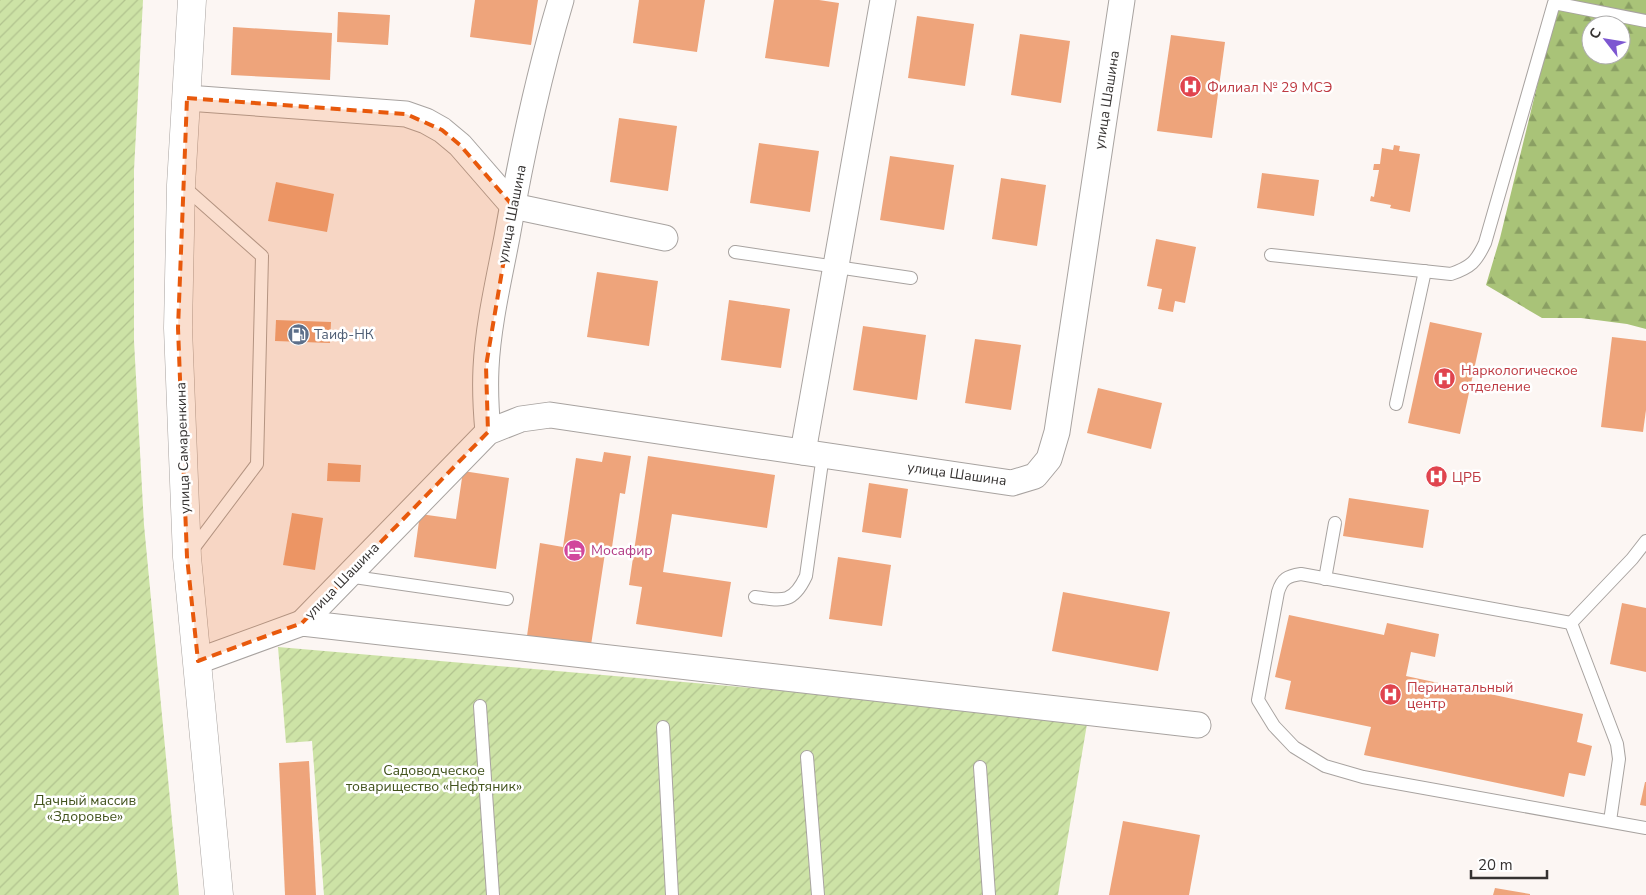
<svg xmlns="http://www.w3.org/2000/svg" width="1646" height="895" font-family="'Nunito Sans',sans-serif">
<defs>
<pattern id="forest-firs" width="22" height="20" patternUnits="userSpaceOnUse" patternTransform="scale(1.25)"><rect width="22" height="20" fill="#a9c378"/><path d="M5 1l3.5 6h-7zM16 11l3.5 6h-7z" fill="#8a9f63"/></pattern>
<pattern id="garden-furrows" width="10" height="10" patternUnits="userSpaceOnUse" patternTransform="scale(1.25)"><rect width="10" height="10" fill="#cde3a6"/><path d="M-1 1l2-2M0 10L10 0M9 11l2-2" fill="none" stroke="#b1c38f"/></pattern>
</defs>
<rect width="100%" height="100%" fill="#fcf6f3"/>
<!-- forest -->
<path fill="url(#forest-firs)" fill-rule="evenodd" d="M1558,0H1646V329L1627,324L1581,318H1542L1486,285L1500,238ZM1591,25H1621V55H1591Z"/>
<!-- garden -->
<g fill="url(#garden-furrows)">
<path d="M0,0H143L134,170V341L144,525L179,895H0Z"/>
<path d="M278,647L777,690L1087,724L1058,895H324L312,741L286,743Z"/>
</g>
<!-- building -->
<g fill="#eea47b">
<path d="M475,0H538L531,45L470,37Z"/>
<path d="M639,0H705L697,52L633,43Z"/>
<path d="M774,0H819L839,3L829,67L765,58Z"/>
<path d="M338,12L390,15L388,45L337,42Z"/>
<path d="M917,16L974,24L965,86L908,78Z"/>
<path d="M233,27L332,33L330,80L231,75Z"/>
<path d="M1020,34L1070,41L1061,103L1011,95Z"/>
<path d="M1171,35L1225,42L1212,138L1157,131Z"/>
<path d="M619,118L677,126L668,191L610,182Z"/>
<path d="M759,143L819,151L810,212L750,203Z"/>
<path d="M1394,145L1400,146L1399,151L1420,154L1410,212L1390,208L1391,205L1370,201L1371,196L1374,197L1379,170H1373L1374,164H1380L1382,148L1393,150Z"/>
<path d="M890,156L954,165L944,230L880,220Z"/>
<path d="M1262,173L1319,180L1314,216L1257,208Z"/>
<path d="M1001,178L1046,185L1037,246L992,239Z"/>
<path d="M276,182L334,194L327,232L268,221Z"/>
<path d="M1156,239L1196,247L1185,303L1175,301L1173,312L1158,309L1162,289L1147,286Z"/>
<path d="M597,272L658,281L649,346L587,337Z"/>
<path d="M729,300L790,309L781,368L721,360Z"/>
<path d="M276,320L331,322L330,343L275,341Z"/>
<path d="M1430,322L1482,333L1460,434L1408,423Z"/>
<path d="M863,326L926,335L917,400L853,390Z"/>
<path d="M1612,337L1646,341V410L1643,432L1601,427Z"/>
<path d="M975,339L1021,345L1011,410L965,403Z"/>
<path d="M1098,388L1162,403L1151,449L1087,433Z"/>
<path d="M604,452L631,456L625,494L620,493L611,554L605,553L591,645L527,636L540,543L563,547L576,458L602,462Z"/>
<path d="M648,456L775,475L767,528L672,514L663,572L731,582L722,637L636,624L642,587L629,585Z"/>
<path d="M328,463L361,465L360,482L327,481Z"/>
<path d="M463,471L509,478L496,569L414,557L420,514L456,519Z"/>
<path d="M869,483L908,489L901,538L862,532Z"/>
<path d="M1349,498L1429,510L1423,548L1343,536Z"/>
<path d="M292,513L323,518L315,570L283,565Z"/>
<path d="M838,557L891,565L882,626L829,619Z"/>
<path d="M1063,592L1170,612L1158,671L1052,651Z"/>
<path d="M1622,603L1646,608V672L1610,664Z"/>
<path d="M1289,615L1384,635L1387,623L1439,634L1435,657L1411,652L1406,676L1583,714L1577,742L1592,746L1585,776L1569,773L1564,797L1364,755L1371,727L1285,709L1291,681L1275,677Z"/>
<path d="M309,761L316,895H285L279,763Z"/>
<path d="M1645,782H1646V806L1640,805Z"/>
<path d="M1123,821L1200,835L1189,895H1109Z"/>
<path d="M1495,888L1530,894V895H1493Z"/>
</g>
<g fill="none" stroke-linecap="round" stroke-linejoin="round">
<defs>
<g id="lane">
<path d="M183,186L262,256L257,464L190,553"/>
<path d="M735,252L911,278"/>
<path d="M1271,255L1451,274C1471,267 1476,262 1485,243L1554,3L1646,21"/>
<path d="M1396,404L1425,271"/>
<path d="M347,576L507,599"/>
<path d="M1325,579L1335,523"/>
<path d="M755,597C782,601 793,604 806,576L823,455"/>
<path d="M1571,623L1301,574C1287,576 1282,579 1278,592L1258,700L1274,726L1294,747L1325,766L1363,777L1646,828"/>
<path d="M1571,623L1617,744L1619,759L1610,821"/>
<path d="M1571,623L1632,559L1646,541"/>
<path d="M480,706L493,895"/>
<path d="M663,727L672,895"/>
<path d="M807,757L818,895"/>
<path d="M980,767L989,895"/>
</g>
<g id="street">
<path d="M187,98L406,114L426,121L442,130L460,145L513,206L665,238"/>
<path d="M488,432C486,411 485,389 486,368C488,325 499,279 507,237C521,157 538,77 561,0"/>
<path d="M803,452L883,0"/>
<path d="M302,623L488,432L521,419L550,415L1012,483L1035,476L1049,459L1057,432L1122,0"/>
<path d="M198,661L302,623L1198,725"/>
</g>
<path id="secondary" d="M192,0L181,185L178,328L187,557L219,895"/>
</defs>
<!-- lane casing -->
<use href="#lane" stroke="#a8a3a0" stroke-width="14"/>
<!-- street casing -->
<use href="#street" stroke="#a8a3a0" stroke-width="27"/>
<!-- secondary casing -->
<use href="#secondary" stroke="#a8a3a0" stroke-width="29"/>
<!-- lane -->
<use href="#lane" stroke="#fff" stroke-width="12"/>
<!-- street -->
<use href="#street" stroke="#fff" stroke-width="25"/>
<!-- secondary -->
<use href="#secondary" stroke="#fff" stroke-width="28"/>
</g>
<!-- marked area -->
<path fill="#e8590c" fill-opacity="0.2" stroke="#e8590c" stroke-width="4" stroke-dasharray="10 6" stroke-linejoin="round" d="M187,98L406,114L442,130L460,145L513,206L486,366L488,432L302,623L198,661L187,557L178,328Z"/>
<!-- icons -->
<defs>
<symbol id="hospital-disc" viewBox="-11 -11 22 22"><circle r="9.5" fill="#e0444e" stroke="#fff"/><path d="M-5-5h3v3.5h4V-5h3V5h-3V1.5h-4V5h-3Z" fill="#fff"/></symbol>
<symbol id="fuel-disc" viewBox="-11 -11 22 22"><circle r="9.5" fill="#5c6f8a" stroke="#fff"/><path d="M-5.5-6h7V0h2V4h1.3V-2.5L3-4.5l.8-.8L6-3V5H2.5V1h-1V6h-7ZM-4.2-4.7v3.2H.2V-4.7Z" fill="#fff"/></symbol>
<symbol id="hotel-disc" viewBox="-11 -11 22 22"><circle r="9.5" fill="#d1479c" stroke="#fff"/><path d="M-6-4.5h1.5V1H6V5H4.5V3h-9V5H-6ZM-4 0a1.8 1.8 0 1 1 3.6 0ZM.5 0V-2.5h3Q6-2.5 6 0Z" fill="#fff"/></symbol>
</defs>
<g fill-rule="evenodd">
<use href="#hospital-disc" x="1178" y="74" width="25" height="25"/>
<use href="#fuel-disc" x="286" y="322" width="25" height="25"/>
<use href="#hospital-disc" x="1432" y="366" width="25" height="25"/>
<use href="#hospital-disc" x="1424" y="464" width="25" height="25"/>
<use href="#hotel-disc" x="562" y="538" width="25" height="25"/>
<use href="#hospital-disc" x="1378" y="682" width="25" height="25"/>
</g>
<g text-anchor="middle" dominant-baseline="central" stroke-width="5" stroke-linejoin="round" paint-order="stroke">
<!-- health labels -->
<g font-size="14" fill="#be3a42" stroke="#fff" text-anchor="start">
<text x="1207" y="87">Филиал № 29 МСЭ</text>
<text x="1461" y="370">Наркологическое<tspan x="1461" dy="16">отделение</tspan></text>
<text x="1452" y="477">ЦРБ</text>
<text x="1407" y="687">Перинатальный<tspan x="1407" dy="16">центр</tspan></text>
</g>
<!-- street labels -->
<g font-size="14" fill="#353231" stroke="#fff">
<text transform="translate(1107 100) rotate(-81)">улица Шашина</text>
<text transform="translate(512 214) rotate(-79)">улица Шашина</text>
<text transform="translate(183 448) rotate(-92)">улица Самаренкина</text>
<text transform="translate(957 474) rotate(8)">улица Шашина</text>
<text transform="translate(342 581) rotate(-46)">улица Шашина</text>
</g>
<!-- service labels -->
<g font-size="14" fill="#4e5e75" stroke="#fff" text-anchor="start">
<text x="314" y="334">Таиф-НК</text>
</g>
<!-- hotel labels -->
<g font-size="14" fill="#b23c85" stroke="#fff" text-anchor="start">
<text x="591" y="550">Мосафир</text>
</g>
<!-- park labels -->
<g font-size="14" fill="#42531d" stroke="#fff">
<text x="434" y="770">Садоводческое<tspan x="434" dy="16">товарищество «Нефтяник»</tspan></text>
<text x="85" y="800">Дачный массив<tspan x="85" dy="16">«Здоровье»</tspan></text>
</g>
</g>
<!-- north arrow -->
<g transform="translate(1606 40) rotate(301)"><circle r="24" fill="#ffffff" stroke="#aeadad"/>
<path d="M0-4L9 19L0 12L-9 19Z" fill="#7d57d1"/>
<text y="-8" font-size="14" font-weight="bold" text-anchor="middle" fill="#353231">С</text>
</g>
<!-- scale -->
<path d="M1471 870v8h76v-8" fill="none" stroke="#353231" stroke-width="2.5"/>
<text x="1478" y="870" font-size="15" fill="#353231" stroke="#ffffff" stroke-width="4" paint-order="stroke">20 m</text>
</svg>
